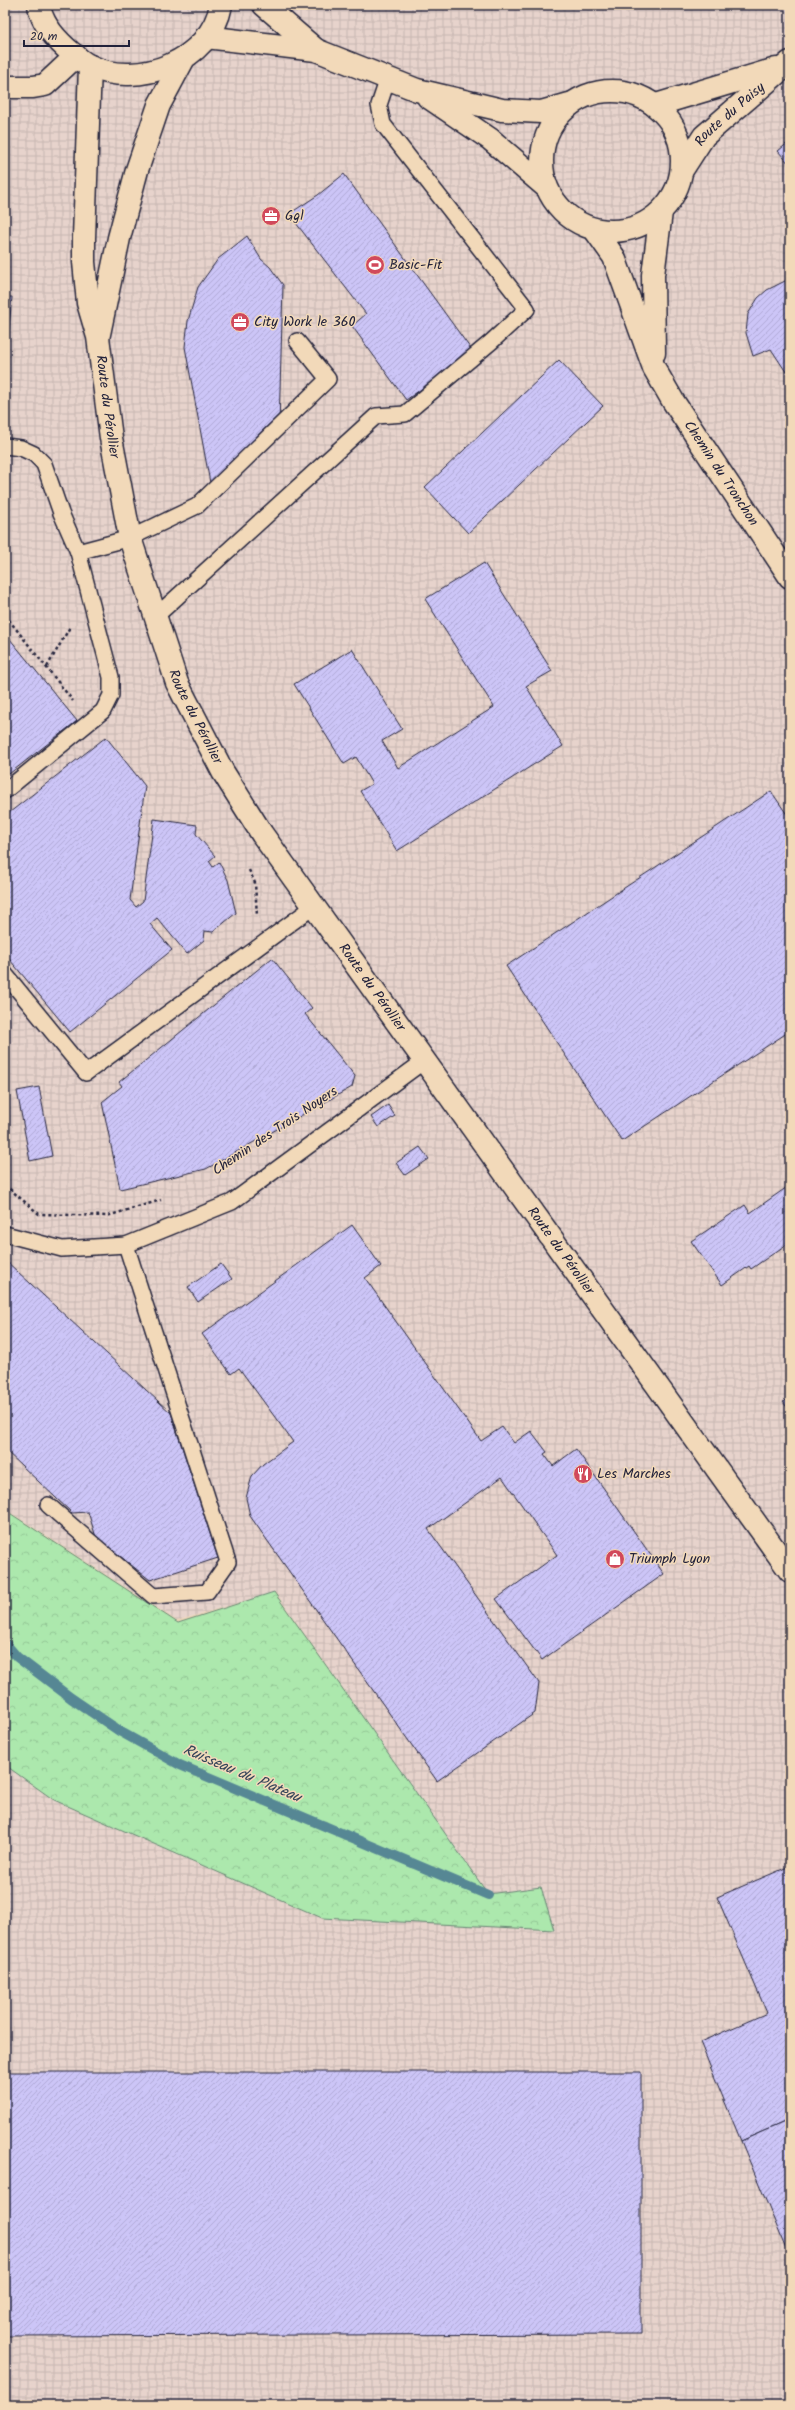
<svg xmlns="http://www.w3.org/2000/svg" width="795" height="2410" font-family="Kalam,sans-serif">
<defs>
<pattern id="industrial-grid" width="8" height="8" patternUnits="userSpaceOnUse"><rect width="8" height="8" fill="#e7d3cc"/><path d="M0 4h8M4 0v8" fill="none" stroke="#c6b5b0"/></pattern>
<pattern id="forest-crowns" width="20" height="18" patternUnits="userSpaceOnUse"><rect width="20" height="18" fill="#ace8ad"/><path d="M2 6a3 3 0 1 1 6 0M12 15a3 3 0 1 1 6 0" fill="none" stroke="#94c796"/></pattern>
<pattern id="building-hatch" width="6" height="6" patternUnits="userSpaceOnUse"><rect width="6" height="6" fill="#ccc5f7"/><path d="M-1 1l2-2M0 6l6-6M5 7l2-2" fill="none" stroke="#afa9d5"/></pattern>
</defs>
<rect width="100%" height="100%" fill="#f2d9b9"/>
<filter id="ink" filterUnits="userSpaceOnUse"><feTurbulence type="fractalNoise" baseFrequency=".025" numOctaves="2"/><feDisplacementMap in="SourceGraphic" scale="8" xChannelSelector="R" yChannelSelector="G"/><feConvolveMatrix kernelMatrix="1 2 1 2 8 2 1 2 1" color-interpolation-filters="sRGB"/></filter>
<g filter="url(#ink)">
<!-- industrial -->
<path fill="url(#industrial-grid)" d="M5,5H790V2405H5V1765L54,1800L322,1918L553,1930L541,1888L488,1895L275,1592L177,1621L5,1509Z"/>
<!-- forest -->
<path fill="url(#forest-crowns)" stroke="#678574" d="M5,1510L178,1623L274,1592L488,1894L541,1887L554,1930L322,1918L54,1800L5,1765Z"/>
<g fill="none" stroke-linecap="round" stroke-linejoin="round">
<!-- stream -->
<path stroke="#568794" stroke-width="10" d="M5,1643L17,1657L71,1698L121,1732L180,1765L488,1895"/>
</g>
<!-- building -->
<g fill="url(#building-hatch)" stroke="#22223b">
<path d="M790,141V165L778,151Z"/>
<path d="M344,174L473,352L406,400L352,326L366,314L289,214L318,195Z"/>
<path d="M247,236L261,259L270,267L283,285L279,426L210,483L185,347L188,321L198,287L218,259Z"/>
<path d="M789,279H790V378L771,349L753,356L746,333L748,314L758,298L767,290Z"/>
<path d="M5,297H12L5,366Z"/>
<path d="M559,360L603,406L468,533L425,487Z"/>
<path d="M484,563L552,671L526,686L563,746L397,851L360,791L372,784L356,757L344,764L294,684L352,649L402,729L382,741L398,768L494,707L425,599Z"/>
<path d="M5,633L77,721L5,777Z"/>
<path d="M106,737L145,786L130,900L136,907L143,901L154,819L197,825L196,834L215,856L209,861L213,867L219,862L228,880L236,913L213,932L205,931L204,940L187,954L157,918L150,924L172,950L70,1032L5,954V847L8,827L5,824V816Z"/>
<path d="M771,791L790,819V1031L622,1141L506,966Z"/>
<path d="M272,958L312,1008L305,1014L355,1076L352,1087L206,1169L120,1189L102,1102L122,1086L119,1082Z"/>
<path d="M39,1087L52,1156L30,1161L17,1091Z"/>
<path d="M388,1105L395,1116L378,1127L371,1117Z"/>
<path d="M420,1147L429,1159L405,1175L396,1163Z"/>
<path d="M790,1185V1242L751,1269L749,1266L722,1285L691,1241L745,1205L750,1213Z"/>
<path d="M352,1225L381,1266L365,1278L481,1441L502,1427L514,1443L531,1431L547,1452L544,1454L553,1466L576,1449L664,1574L542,1660L496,1599L557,1555L502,1477L428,1529L539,1683L535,1713L437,1781L250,1516L246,1498L252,1476L263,1464L293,1442L239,1368L231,1374L202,1334Z"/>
<path d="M5,1260L171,1413L218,1558L150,1580L96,1537L88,1512L72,1513L5,1450Z"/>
<path d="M221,1264L232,1279L198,1302L188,1287Z"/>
<path d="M790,1398V1411L783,1402Z"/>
<path d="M790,1866V2127L787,2121L741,2141L700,2042L767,2013L717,1897Z"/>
<path d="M5,2072H641V2334L5,2336Z"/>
<path d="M787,2121L790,2127V2258L741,2141Z"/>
</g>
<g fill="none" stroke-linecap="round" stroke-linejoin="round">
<defs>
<g id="lane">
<path d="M5,446L21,448L34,454L44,464L61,513L78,552L111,677V695L103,711L5,791"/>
<path d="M78,552L130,538L197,506L328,379L297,341"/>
<path d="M155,617L376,416L405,414L491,342L527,309L383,124L379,105L388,78"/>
<path d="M5,974L86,1073L313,907"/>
<path d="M5,1234L62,1249L126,1245L232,1202L424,1061"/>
<path d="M48,1505L153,1596L207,1592L228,1562L126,1245"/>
</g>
<g id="street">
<path d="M5,87H33L45,85L76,56"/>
<path id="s1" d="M595,230L614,257L654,368L673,401L790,577"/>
<path d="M654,353L653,275L661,212"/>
</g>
<g id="secondary">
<path d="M39,5C41,21 54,37 66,48C73,54 81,62 90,66C138,89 211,61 221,5"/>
<path d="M264,5L316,50"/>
<path d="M206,37L316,50L417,90L502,110L541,112L569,104"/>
<path id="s2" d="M90,66L84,238V262L88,303L98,337L111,438L130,538L177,683L223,772L262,834L790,1571"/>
<circle cx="612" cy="161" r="70"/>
<path d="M428,97L490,139L545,186"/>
<path d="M656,105L776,69"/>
<path id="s3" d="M682,170L704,136L790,62"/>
<path d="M99,334L119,238L137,170L159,105L183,60"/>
</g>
</defs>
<!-- lane casing -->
<use href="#lane" stroke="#22223b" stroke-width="18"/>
<!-- street casing -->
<use href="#street" stroke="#22223b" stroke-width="25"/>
<!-- secondary casing -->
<use href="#secondary" stroke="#22223b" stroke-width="25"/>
<!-- path -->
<g stroke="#22223b" stroke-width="2.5" stroke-dasharray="3 3" stroke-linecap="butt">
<path d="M5,615L73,701"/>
<path d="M47,667L70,627"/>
<path d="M249,870L255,883L257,916"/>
<path d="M5,1185L39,1214L107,1216L161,1200"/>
</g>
<!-- lane -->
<use href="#lane" stroke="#f2d9b9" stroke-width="15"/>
<!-- street -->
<use href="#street" stroke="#f2d9b9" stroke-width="22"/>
<!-- secondary -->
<use href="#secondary" stroke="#f2d9b9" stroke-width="22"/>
</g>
</g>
<!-- icons -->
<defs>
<symbol id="office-disc" viewBox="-11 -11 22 22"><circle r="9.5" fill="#d1495b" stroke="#f2d9b9"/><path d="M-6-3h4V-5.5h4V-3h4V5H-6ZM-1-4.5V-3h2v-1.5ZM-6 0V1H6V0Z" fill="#fff"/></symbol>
<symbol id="stadium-disc" viewBox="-11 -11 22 22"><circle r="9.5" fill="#d1495b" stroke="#f2d9b9"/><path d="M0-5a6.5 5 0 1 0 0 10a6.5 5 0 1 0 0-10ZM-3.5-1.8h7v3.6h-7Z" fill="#fff"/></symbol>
<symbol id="restaurant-disc" viewBox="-11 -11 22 22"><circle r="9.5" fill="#d1495b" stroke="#f2d9b9"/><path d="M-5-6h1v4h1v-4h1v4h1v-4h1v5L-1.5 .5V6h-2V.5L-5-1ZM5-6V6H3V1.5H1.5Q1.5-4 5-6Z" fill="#fff"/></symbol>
<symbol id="shop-disc" viewBox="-11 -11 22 22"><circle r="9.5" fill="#d1495b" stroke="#f2d9b9"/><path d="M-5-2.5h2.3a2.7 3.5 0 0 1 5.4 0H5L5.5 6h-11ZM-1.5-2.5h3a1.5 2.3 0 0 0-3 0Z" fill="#fff"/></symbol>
</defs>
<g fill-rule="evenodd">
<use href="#office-disc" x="260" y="205" width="22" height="22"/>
<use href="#stadium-disc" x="364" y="254" width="22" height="22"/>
<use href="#office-disc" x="229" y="311" width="22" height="22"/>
<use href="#restaurant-disc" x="572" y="1463" width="22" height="22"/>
<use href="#shop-disc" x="604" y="1548" width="22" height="22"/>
</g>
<g text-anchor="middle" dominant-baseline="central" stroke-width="3" stroke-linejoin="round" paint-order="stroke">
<!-- street labels -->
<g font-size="14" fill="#22223b" stroke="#f2d9b9">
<text stroke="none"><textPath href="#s3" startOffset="74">Route du Paisy</textPath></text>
<text stroke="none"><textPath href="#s2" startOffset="343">Route du Pérollier</textPath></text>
<text stroke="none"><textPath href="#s1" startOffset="276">Chemin du Tronchon</textPath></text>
<text stroke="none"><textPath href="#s2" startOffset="667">Route du Pérollier</textPath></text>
<text stroke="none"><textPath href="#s2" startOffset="991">Route du Pérollier</textPath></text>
<text transform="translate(275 1131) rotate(-34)">Chemin des Trois Noyers</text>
<text stroke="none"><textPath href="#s2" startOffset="1315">Route du Pérollier</textPath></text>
</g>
<!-- poi labels -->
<g font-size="14" fill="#22223b" stroke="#f2d9b9" text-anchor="start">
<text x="285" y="216">Ggl</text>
<text x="389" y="265">Basic-Fit</text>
<text x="254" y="322">City Work le 360</text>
<text x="597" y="1474">Les Marches</text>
<text x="629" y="1559">Triumph Lyon</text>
</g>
<!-- water labels -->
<g font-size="15" font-style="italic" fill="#334459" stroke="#f2d9b9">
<text transform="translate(242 1774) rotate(23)">Ruisseau du Plateau</text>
</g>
</g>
<!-- margin -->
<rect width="795" height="2410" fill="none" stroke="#f2d9b9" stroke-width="20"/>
<rect x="10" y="10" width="775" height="2390" fill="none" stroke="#22223b" stroke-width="1.5" filter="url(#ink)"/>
<!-- scale -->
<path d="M24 40v6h105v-6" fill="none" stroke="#22223b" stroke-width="2"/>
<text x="30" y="40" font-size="12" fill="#22223b" stroke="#f2d9b9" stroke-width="3" paint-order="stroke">20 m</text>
</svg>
